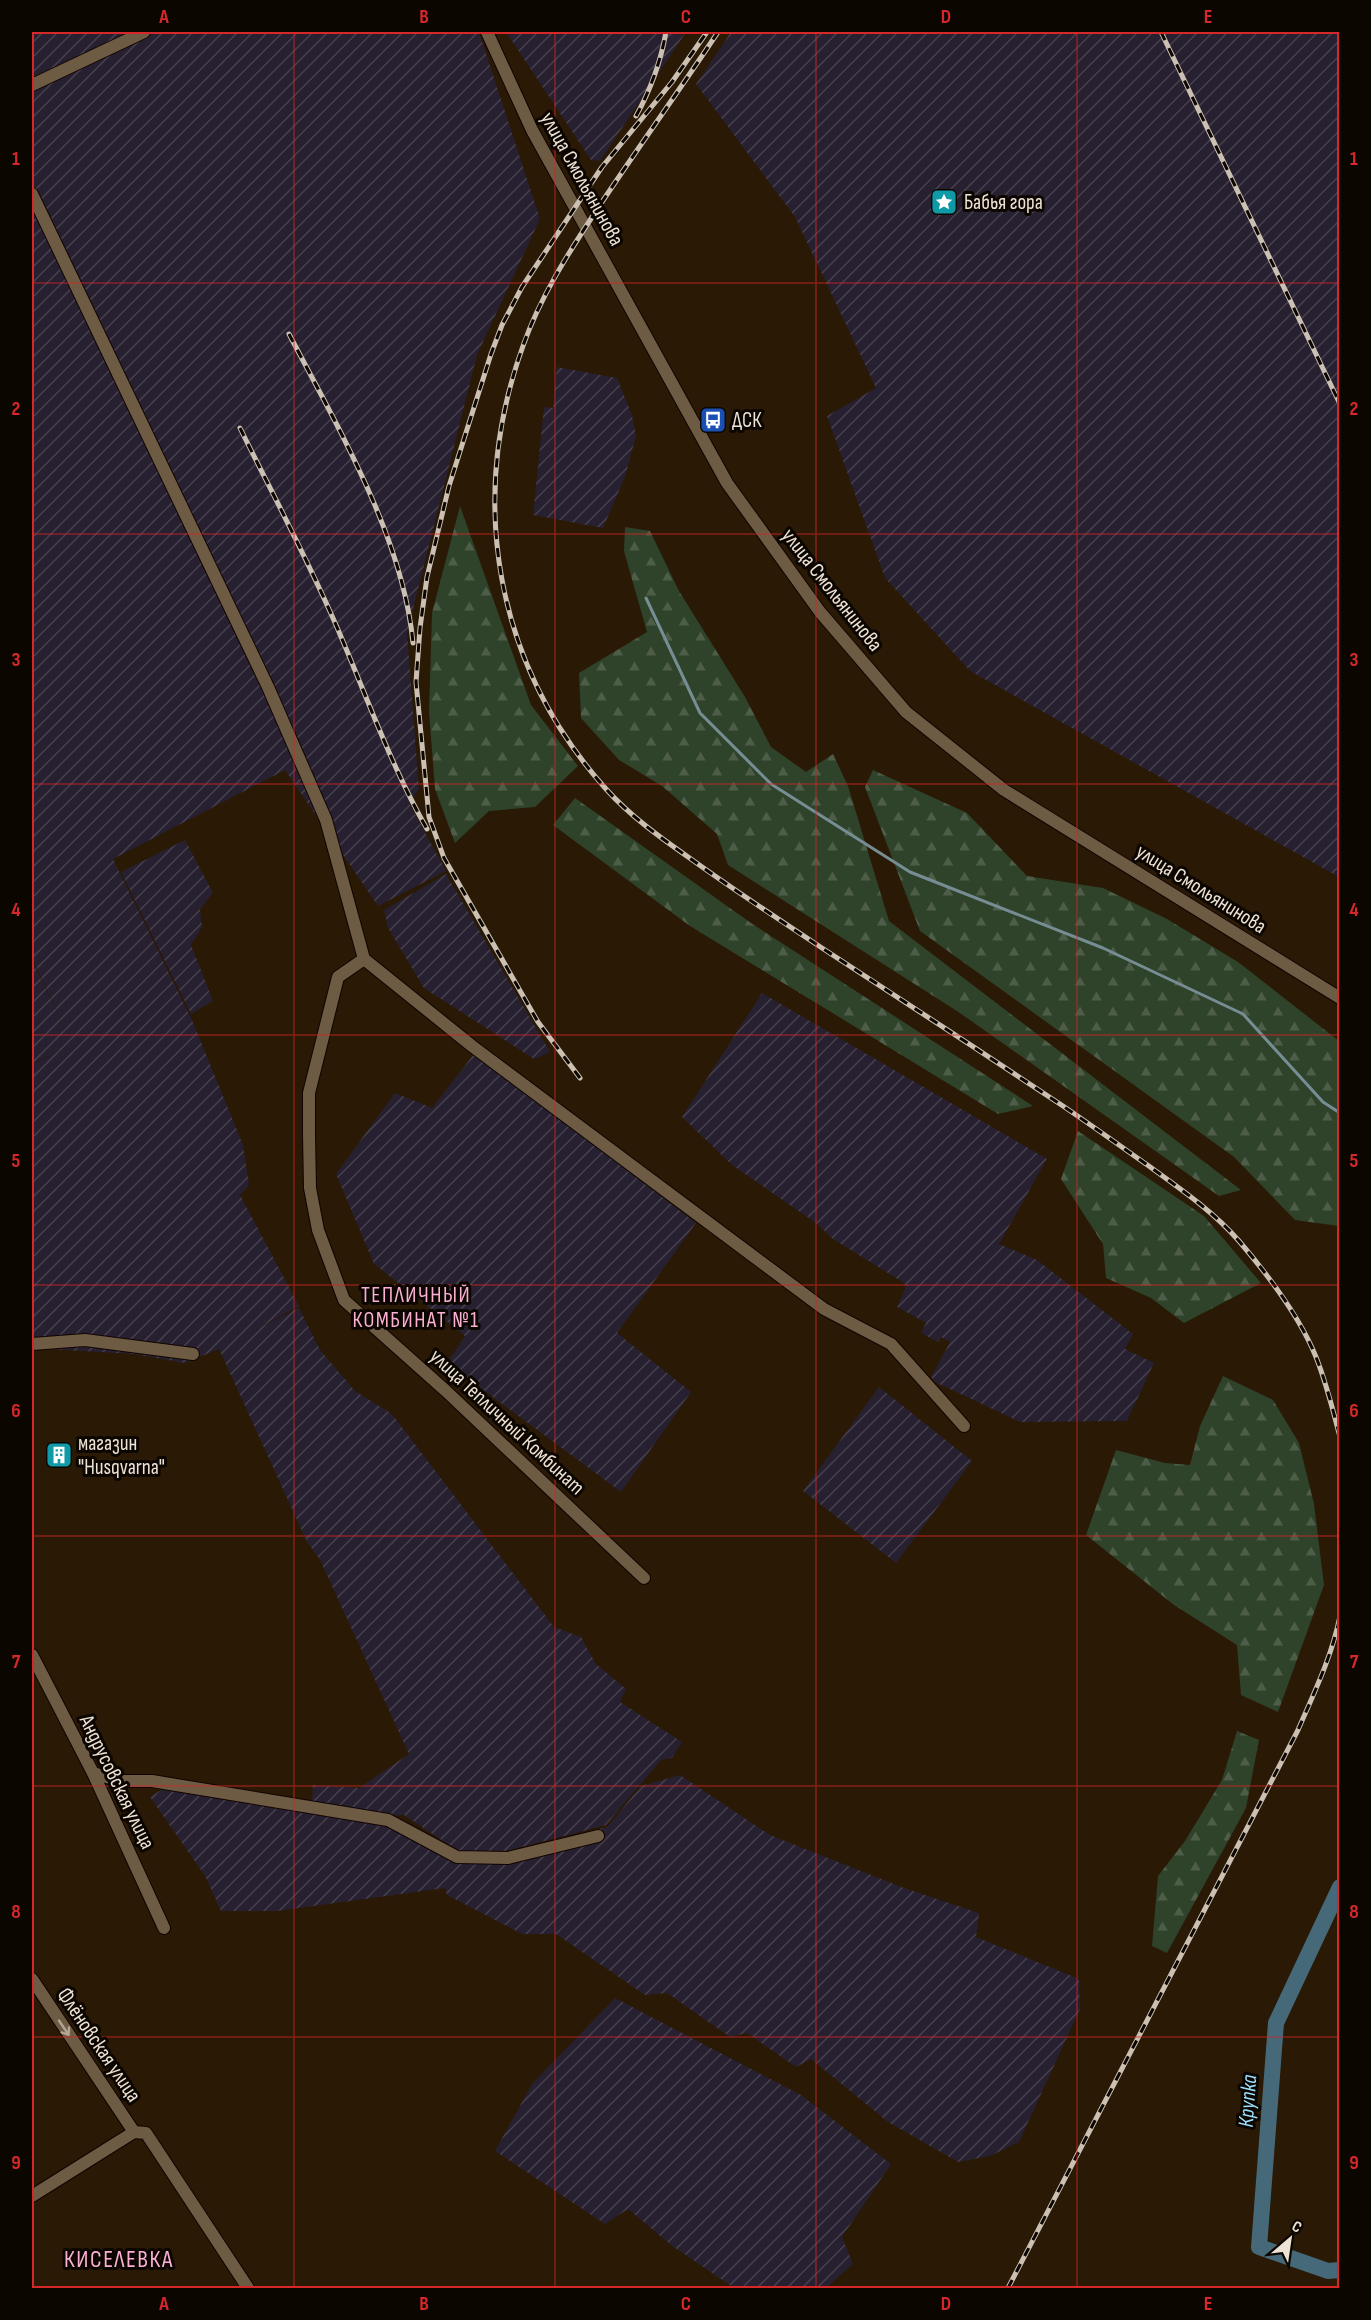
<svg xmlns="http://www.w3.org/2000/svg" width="1371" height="2320" font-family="'Sofia Sans Condensed',sans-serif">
<defs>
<pattern id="industrial-furrows" width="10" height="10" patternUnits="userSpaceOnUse" patternTransform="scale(1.5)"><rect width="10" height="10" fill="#272030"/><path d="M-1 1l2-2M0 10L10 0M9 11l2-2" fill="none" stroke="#47404d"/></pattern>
<pattern id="forest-firs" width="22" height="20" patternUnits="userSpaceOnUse" patternTransform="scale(1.5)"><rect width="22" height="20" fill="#2f422a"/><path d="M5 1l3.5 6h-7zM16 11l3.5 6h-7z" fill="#4d5d48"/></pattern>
</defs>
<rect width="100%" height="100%" fill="#291905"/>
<!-- industrial -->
<g fill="url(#industrial-furrows)">
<path d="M32,32H479L540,219L477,355L407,633L419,789L409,803L446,871L378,906L285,770L113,859L192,1020L243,1145L249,1185L240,1195L299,1306L253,1331L299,1308L320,1350L355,1391L389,1412L395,1418L554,1627L581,1637L596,1664L626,1689L620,1702L682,1742L672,1758L661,1760L606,1825L506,1851H458L404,1815L387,1816L458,1853H507L607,1827L641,1786L680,1775L770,1835L904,1888L979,1913L976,1937L1079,1979L1080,2009L1019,2142L990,2156L958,2162L888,2122L811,2059L796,2067L747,2033L730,2037L667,1993L645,1995L556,1934H522L447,1895L445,1888L277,1911H221L205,1876L150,1797L179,1779L312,1802L313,1785L359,1788L409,1754L320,1560L307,1542L219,1349L185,1363L134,1354L32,1348V1065L65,1048L32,1064V960L73,1045L32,958Z"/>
<path d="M506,32H686L600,161L591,160Z"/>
<path d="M731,32H1339V877L970,671L885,578L827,416L876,388L795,217L696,84Z"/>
<path d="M557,367L617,378L632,415L636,436L625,477L603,528L533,515L544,407L553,408Z"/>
<path d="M185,840L213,893L200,909L202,927L191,945L213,1001L191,1014L121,872Z"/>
<path d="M446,874L550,1052L534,1059L424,988L388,928L384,910Z"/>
<path d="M762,993L1047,1159L999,1244L1037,1260L1133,1334L1125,1349L1154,1363L1127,1421L1020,1422L935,1382L931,1377L950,1342L941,1337L938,1342L921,1333L926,1323L897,1307L906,1287L904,1283L833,1239L816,1223L732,1165L682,1117Z"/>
<path d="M474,1054L696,1223L617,1333L691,1392L621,1492L447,1363L465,1336L374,1264L336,1174L395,1093L432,1108Z"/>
<path d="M879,1387L972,1461L896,1563L803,1491Z"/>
<path d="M615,1998L801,2095L891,2164L842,2237L853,2264L826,2288H734L671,2245L628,2209L605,2224L495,2151L532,2084Z"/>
</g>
<!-- forest -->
<g fill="url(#forest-firs)">
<path d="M460,506L531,705L578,766L535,807L489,811L455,843L435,789L429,712L432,613Z"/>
<path d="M625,527L650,531L679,591L745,697L771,747L806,772L833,754L848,786L889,921L1241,1190L1219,1196L960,1013L728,865L717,834L662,786L619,760L581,718L579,673L647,632L624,551Z"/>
<path d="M873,770L967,813L1027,876L1103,888L1167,919L1238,962L1339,1041V1226L1295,1220L1234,1157L920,931L865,787Z"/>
<path d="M575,798L751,923L1033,1106L998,1114L690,926L553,825Z"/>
<path d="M1078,1131L1204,1216L1261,1283L1184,1323L1151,1298L1106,1278L1103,1244L1061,1179Z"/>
<path d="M1223,1376L1273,1400L1299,1443L1314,1504L1324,1585L1278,1712L1241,1695L1237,1645L1174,1605L1086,1535L1116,1450L1165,1463L1190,1465L1200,1426Z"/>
<path d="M1237,1731L1259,1740L1246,1808L1167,1953L1152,1946L1158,1876L1185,1841L1222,1780Z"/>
</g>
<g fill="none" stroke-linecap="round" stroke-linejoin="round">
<!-- stream -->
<path stroke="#778d94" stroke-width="3" d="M646,598L700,713L771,784L910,872L1103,948L1243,1014L1323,1102L1340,1113"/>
<!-- river -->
<path stroke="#456978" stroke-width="16" d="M1340,1887L1276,2023L1259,2247L1328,2271L1340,2270"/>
<defs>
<g id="minor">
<path d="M487,32L532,130L727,483L820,612L906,712L1004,790L1340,998"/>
<path d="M32,85L144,32"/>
<path d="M32,194L268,687L326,820L364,959L472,1046L824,1309L891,1344L964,1426"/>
<path d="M364,959L338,977L309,1093V1135L310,1188L318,1230L344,1300L446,1391L644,1578"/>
<path d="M32,1344L85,1340L193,1354"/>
<path d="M32,1655L93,1773L164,1928"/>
<path d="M93,1773L120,1781H152L388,1820L457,1857L508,1858L598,1836"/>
<path d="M32,1979L134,2132"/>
<path d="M32,2196L134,2132L146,2133L248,2288"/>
</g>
</defs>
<!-- minor casing -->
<use href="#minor" stroke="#110400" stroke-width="14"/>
<!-- minor -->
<use href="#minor" stroke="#6d5b44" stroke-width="12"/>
<defs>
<g id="rail">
<path d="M718,32C679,91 637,149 598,208C569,252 540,297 523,346C467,501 495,665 606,789C630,816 661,838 691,859C734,890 778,919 822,948C902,1000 983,1053 1063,1106C1091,1125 1119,1145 1146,1164C1179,1188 1213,1211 1239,1241C1268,1275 1299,1315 1316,1357C1326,1382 1333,1410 1340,1437"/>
<path d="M1161,32L1340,404"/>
<path d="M636,116C650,91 661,60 666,32"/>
<path d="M289,334C338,428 403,537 413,643"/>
<path d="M240,428C272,493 307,558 336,625C366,694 390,764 427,829"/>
<path d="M580,1078L538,1022L444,858L429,817L416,682L420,628L427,577L449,486L491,354L502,325L522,287L602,167L672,82L707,32"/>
<path d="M1008,2288L1298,1730C1314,1693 1332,1656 1340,1616"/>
</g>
</defs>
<!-- rail casing -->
<use href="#rail" stroke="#ccc0b3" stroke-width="5"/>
<!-- rail -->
<use href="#rail" stroke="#0c0601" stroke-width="3" stroke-dasharray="9" stroke-linecap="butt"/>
</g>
<!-- one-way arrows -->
<defs><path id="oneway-shaft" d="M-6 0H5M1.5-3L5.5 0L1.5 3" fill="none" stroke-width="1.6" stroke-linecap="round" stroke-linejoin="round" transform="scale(1.5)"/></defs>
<use stroke="#b3a594" href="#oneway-shaft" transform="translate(64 2028) rotate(56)"/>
<!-- grid -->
<path fill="none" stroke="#d62828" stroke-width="1.5" stroke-opacity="0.55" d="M294,32V2288M555,32V2288M816,32V2288M1077,32V2288M32,283H1340M32,534H1340M32,784H1340M32,1035H1340M32,1285H1340M32,1536H1340M32,1786H1340M32,2037H1340"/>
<!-- icons -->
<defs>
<symbol id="sight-square" viewBox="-11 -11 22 22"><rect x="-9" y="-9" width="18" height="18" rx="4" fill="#0f9aa8" stroke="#0c0601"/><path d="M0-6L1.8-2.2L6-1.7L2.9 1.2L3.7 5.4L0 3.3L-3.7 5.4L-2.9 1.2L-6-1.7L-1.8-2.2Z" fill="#fff"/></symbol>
<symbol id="bus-square" viewBox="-11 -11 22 22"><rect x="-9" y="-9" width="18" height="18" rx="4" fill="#1a4fb4" stroke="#0c0601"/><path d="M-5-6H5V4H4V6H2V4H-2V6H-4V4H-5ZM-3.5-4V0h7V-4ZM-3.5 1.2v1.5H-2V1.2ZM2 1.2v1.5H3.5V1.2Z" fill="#fff"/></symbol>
<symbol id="building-square" viewBox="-11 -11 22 22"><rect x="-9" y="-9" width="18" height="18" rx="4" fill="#0f9aa8" stroke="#0c0601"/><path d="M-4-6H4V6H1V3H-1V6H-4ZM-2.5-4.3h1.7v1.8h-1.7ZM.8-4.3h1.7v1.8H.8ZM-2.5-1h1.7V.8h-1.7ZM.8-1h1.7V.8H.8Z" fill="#fff"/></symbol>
</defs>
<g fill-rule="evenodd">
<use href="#sight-square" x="929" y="187" width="30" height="30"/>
<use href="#bus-square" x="698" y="405" width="30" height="30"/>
<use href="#building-square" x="44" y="1440" width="30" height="30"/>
</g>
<g text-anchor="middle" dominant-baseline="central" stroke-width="6" stroke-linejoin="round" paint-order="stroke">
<!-- street labels -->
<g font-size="21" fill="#ede2d6" stroke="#0c0601">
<text transform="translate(582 179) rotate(61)">улица Смольянинова</text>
<text transform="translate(832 590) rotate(52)">улица Смольянинова</text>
<text transform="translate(1201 889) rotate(32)">улица Смольянинова</text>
<text transform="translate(507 1422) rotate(43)">улица Тепличный Комбинат</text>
<text transform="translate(117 1782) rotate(64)">Андрусовская улица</text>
<text transform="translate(99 2045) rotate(56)">Флёновская улица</text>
</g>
<!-- poi labels -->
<g font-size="21" fill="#ede2d6" stroke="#0c0601" text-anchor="start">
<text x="964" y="202">Бабья гора</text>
<text x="732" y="420">ДСК</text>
<text x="78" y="1443">магазин<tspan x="78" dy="24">"Husqvarna"</tspan></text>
</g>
<!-- neighbourhood labels -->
<g font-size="22" letter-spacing="1.5" fill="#fcafd4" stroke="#0c0601">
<text x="416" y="1295">ТЕПЛИЧНЫЙ<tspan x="416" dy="25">КОМБИНАТ №1</tspan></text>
</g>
<!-- water labels -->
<g font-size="22" font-style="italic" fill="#9cdffc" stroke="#0c0601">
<text transform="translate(1248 2101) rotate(-86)">Крупка</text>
</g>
<!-- quarter labels -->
<g font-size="24" letter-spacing="1.5" fill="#fcafd4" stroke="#0c0601">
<text x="119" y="2259">КИСЕЛЕВКА</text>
</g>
</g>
<!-- border -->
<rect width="1371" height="2320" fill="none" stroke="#0c0601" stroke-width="66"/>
<!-- north arrow -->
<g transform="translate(1290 2239) rotate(29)" stroke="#0c0601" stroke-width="4.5" paint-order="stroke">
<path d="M0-4.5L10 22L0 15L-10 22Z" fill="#ede2d6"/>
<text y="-9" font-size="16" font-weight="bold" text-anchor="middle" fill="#ede2d6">С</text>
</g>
<rect x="33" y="33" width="1305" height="2254" fill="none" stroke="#d62828" stroke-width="2"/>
<g font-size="20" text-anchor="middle" font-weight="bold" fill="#d62828">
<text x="164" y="23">A</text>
<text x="424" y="23">B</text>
<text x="686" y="23">C</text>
<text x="946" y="23">D</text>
<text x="1208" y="23">E</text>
<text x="16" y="165">1</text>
<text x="1354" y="165">1</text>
<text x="16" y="415">2</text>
<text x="1354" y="415">2</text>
<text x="16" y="666">3</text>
<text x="1354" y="666">3</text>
<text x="16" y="916">4</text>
<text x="1354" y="916">4</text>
<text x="16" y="1167">5</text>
<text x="1354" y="1167">5</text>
<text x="16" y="1417">6</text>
<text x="1354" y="1417">6</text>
<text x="16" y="1668">7</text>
<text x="1354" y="1668">7</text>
<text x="16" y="1918">8</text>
<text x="1354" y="1918">8</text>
<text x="16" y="2169">9</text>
<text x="1354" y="2169">9</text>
<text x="164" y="2310">A</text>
<text x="424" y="2310">B</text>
<text x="686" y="2310">C</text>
<text x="946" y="2310">D</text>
<text x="1208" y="2310">E</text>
</g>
</svg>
